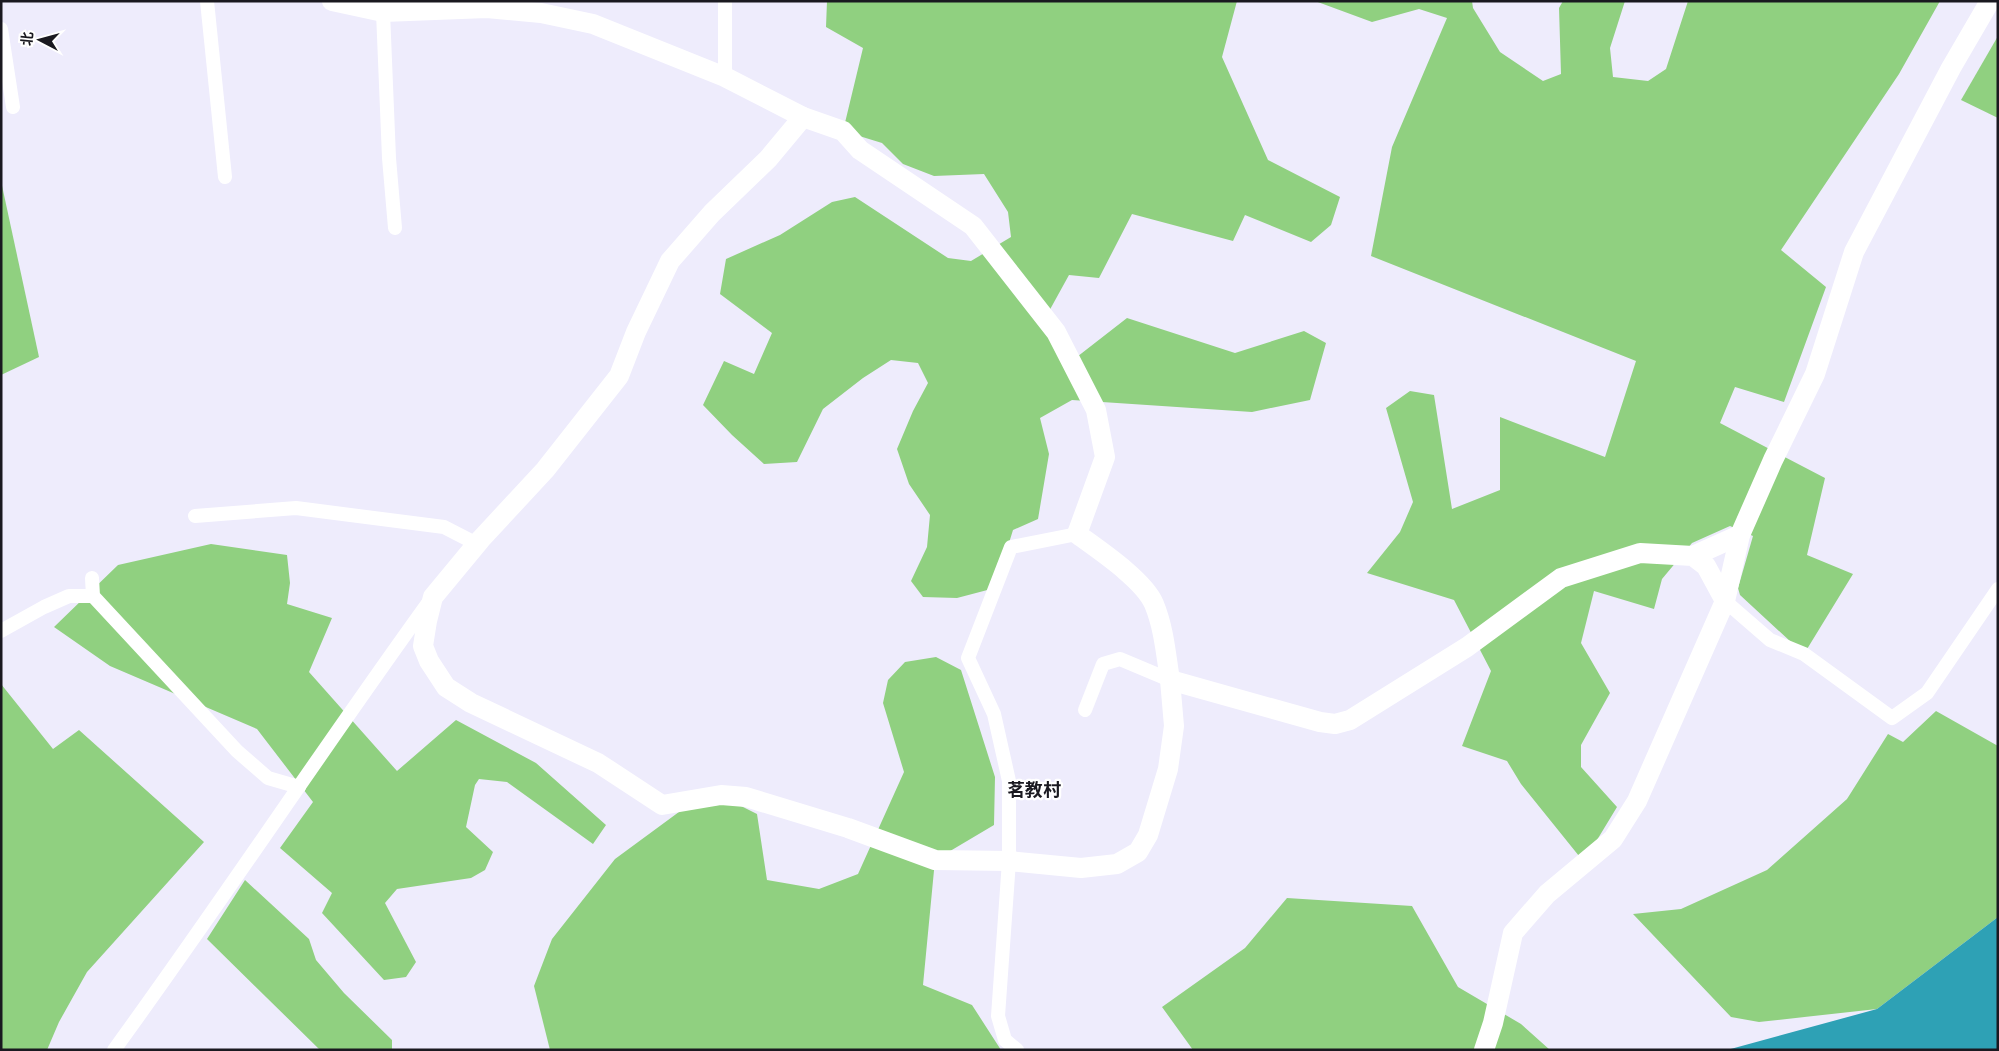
<svg xmlns="http://www.w3.org/2000/svg" width="1999" height="1051" font-family="Manrope,'Noto Sans SC',sans-serif">
<rect width="100%" height="100%" fill="#eeecfc"/>
<!-- forest -->
<g fill="#90d080">
<path d="M827,1H1237L1222,57L1268,160L1340,197L1331,225L1311,242L1245,215L1233,241L1132,214L1099,278L1069,275L1042,324L1064,367L1127,318L1235,353L1304,331L1326,343L1310,400L1252,412L1072,400L1040,418L1049,454L1038,519L1013,530L995,588L957,598L923,597L911,581L927,547L930,515L909,484L897,449L913,411L928,383L918,363L891,360L863,378L823,409L797,462L764,464L732,435L703,405L724,361L754,374L772,333L720,294L726,259L780,235L832,202L855,197L948,258L971,261L1011,237L1008,212L984,174L934,176L903,164L882,143L843,131L863,48L826,27Z"/>
<path d="M1315,1H1472L1473,8L1500,52L1543,81L1561,74L1559,8L1563,1H1625L1610,48L1613,77L1648,81L1666,69L1688,1H1940L1899,74L1781,250L1826,287L1784,402L1735,387L1720,423L1825,478L1807,555L1853,574L1804,654L1740,595L1738,588L1753,536L1730,526L1692,543L1662,579L1654,609L1594,591L1581,643L1610,693L1581,745V767L1617,807L1597,840L1579,856L1521,784L1507,761L1462,746L1491,671L1454,600L1367,573L1400,532L1413,502L1386,408L1410,391L1434,395L1452,509L1500,490V417L1605,457L1636,361L1371,256L1392,147L1447,18L1419,9L1372,22Z"/>
<path d="M1998,36V118L1961,100Z"/>
<path d="M1,181L39,357L1,375Z"/>
<path d="M211,544L287,555L290,583L287,604L332,618L309,672L397,771L456,720L536,763L606,825L593,844L507,782L479,779L475,785L466,827L493,852L485,870L471,878L397,889L385,903L416,962L406,977L384,980L322,913L332,893L280,848L313,802L257,729L110,666L54,627L118,565Z"/>
<path d="M936,657L961,670L995,777L994,825L935,860L923,985L972,1005L1001,1050H550L534,986L552,939L615,859L683,809L735,803L757,814L767,880L819,889L858,874L904,772L883,703L888,680L905,662Z"/>
<path d="M1,684L53,749L79,730L204,842L87,972L59,1022L47,1050H1Z"/>
<path d="M1936,711L1998,746V917L1877,1009L1759,1022L1731,1017L1633,914L1681,909L1767,870L1847,799L1888,734L1903,742Z"/>
<path d="M245,880L309,939L316,960L344,993L392,1040V1050H320L207,939Z"/>
<path d="M1287,898L1412,906L1458,987L1521,1024L1550,1050H1193L1162,1007L1245,948Z"/>
</g>
<!-- water -->
<path fill="#2ea1b5" d="M1998,917V1050H1727L1877,1009Z"/>
<g fill="none" stroke-linecap="round" stroke-linejoin="round">
<!-- street -->
<g stroke="#fff" stroke-width="14">
<path d="M207,1L225,177"/>
<path d="M725,1V77"/>
<path d="M383,12L389,158L395,228"/>
<path d="M1,29L13,107"/>
<path d="M195,516L296,508L444,527L477,544"/>
<path d="M92,578L93,596L237,751L268,778L299,787"/>
<path d="M1725,601L1770,640L1804,654L1892,718L1927,693L1998,589"/>
<path d="M1,631L44,607L69,596H93"/>
<path d="M1085,710L1103,664L1120,659L1170,680"/>
<path d="M114,1050C221,903 321,751 428,603"/>
<path d="M1017,1050L1005,1040L998,1016L1009,861V781L994,714L968,658L1011,547L1077,534"/>
</g>
<!-- secondary -->
<g stroke="#fff" stroke-width="20">
<path d="M332,1L383,12L487,8L541,13L593,24L725,77L803,117L843,131L860,150L973,226L1056,332L1096,410L1105,457L1077,534C1099,550 1144,580 1154,604C1164,628 1166,655 1170,680L1320,722L1335,724L1350,720L1467,647L1561,578L1640,553L1693,556L1706,566L1725,601"/>
<path d="M803,117L768,159L712,213L670,261L636,332L619,376L545,470L481,539L433,597L427,621L423,646L429,661L446,687L471,703L598,763L662,805L721,795L746,797L848,828L935,860L1009,861L1081,868L1117,864L1138,852L1148,835L1168,769L1174,726L1170,680"/>
<path d="M1693,556L1740,535"/>
<path d="M1484,1050L1493,1023L1513,933L1547,894L1613,839L1637,801L1725,601L1740,535L1773,460L1815,374L1854,252L1951,68L1990,1"/>
</g>
</g>
<g text-anchor="middle" dominant-baseline="central" stroke-width="4.5" stroke-linejoin="round" paint-order="stroke">
<!-- quarter labels -->
<g font-size="18" font-weight="bold" fill="#1a1920" stroke="#fff">
<text x="1034" y="789">茗教村</text>
</g>
</g>
<!-- border -->
<rect width="1999" height="1051" fill="none" stroke="#1a1920" stroke-width="5"/>
<!-- north arrow -->
<g transform="translate(40 40) rotate(276)" stroke="#ffffff" stroke-width="4" paint-order="stroke">
<path d="M0-4L9 19L0 12L-9 19Z" fill="#1a1920"/>
<text y="-8" font-size="14" font-weight="bold" text-anchor="middle" fill="#1a1920">北</text>
</g>
</svg>
